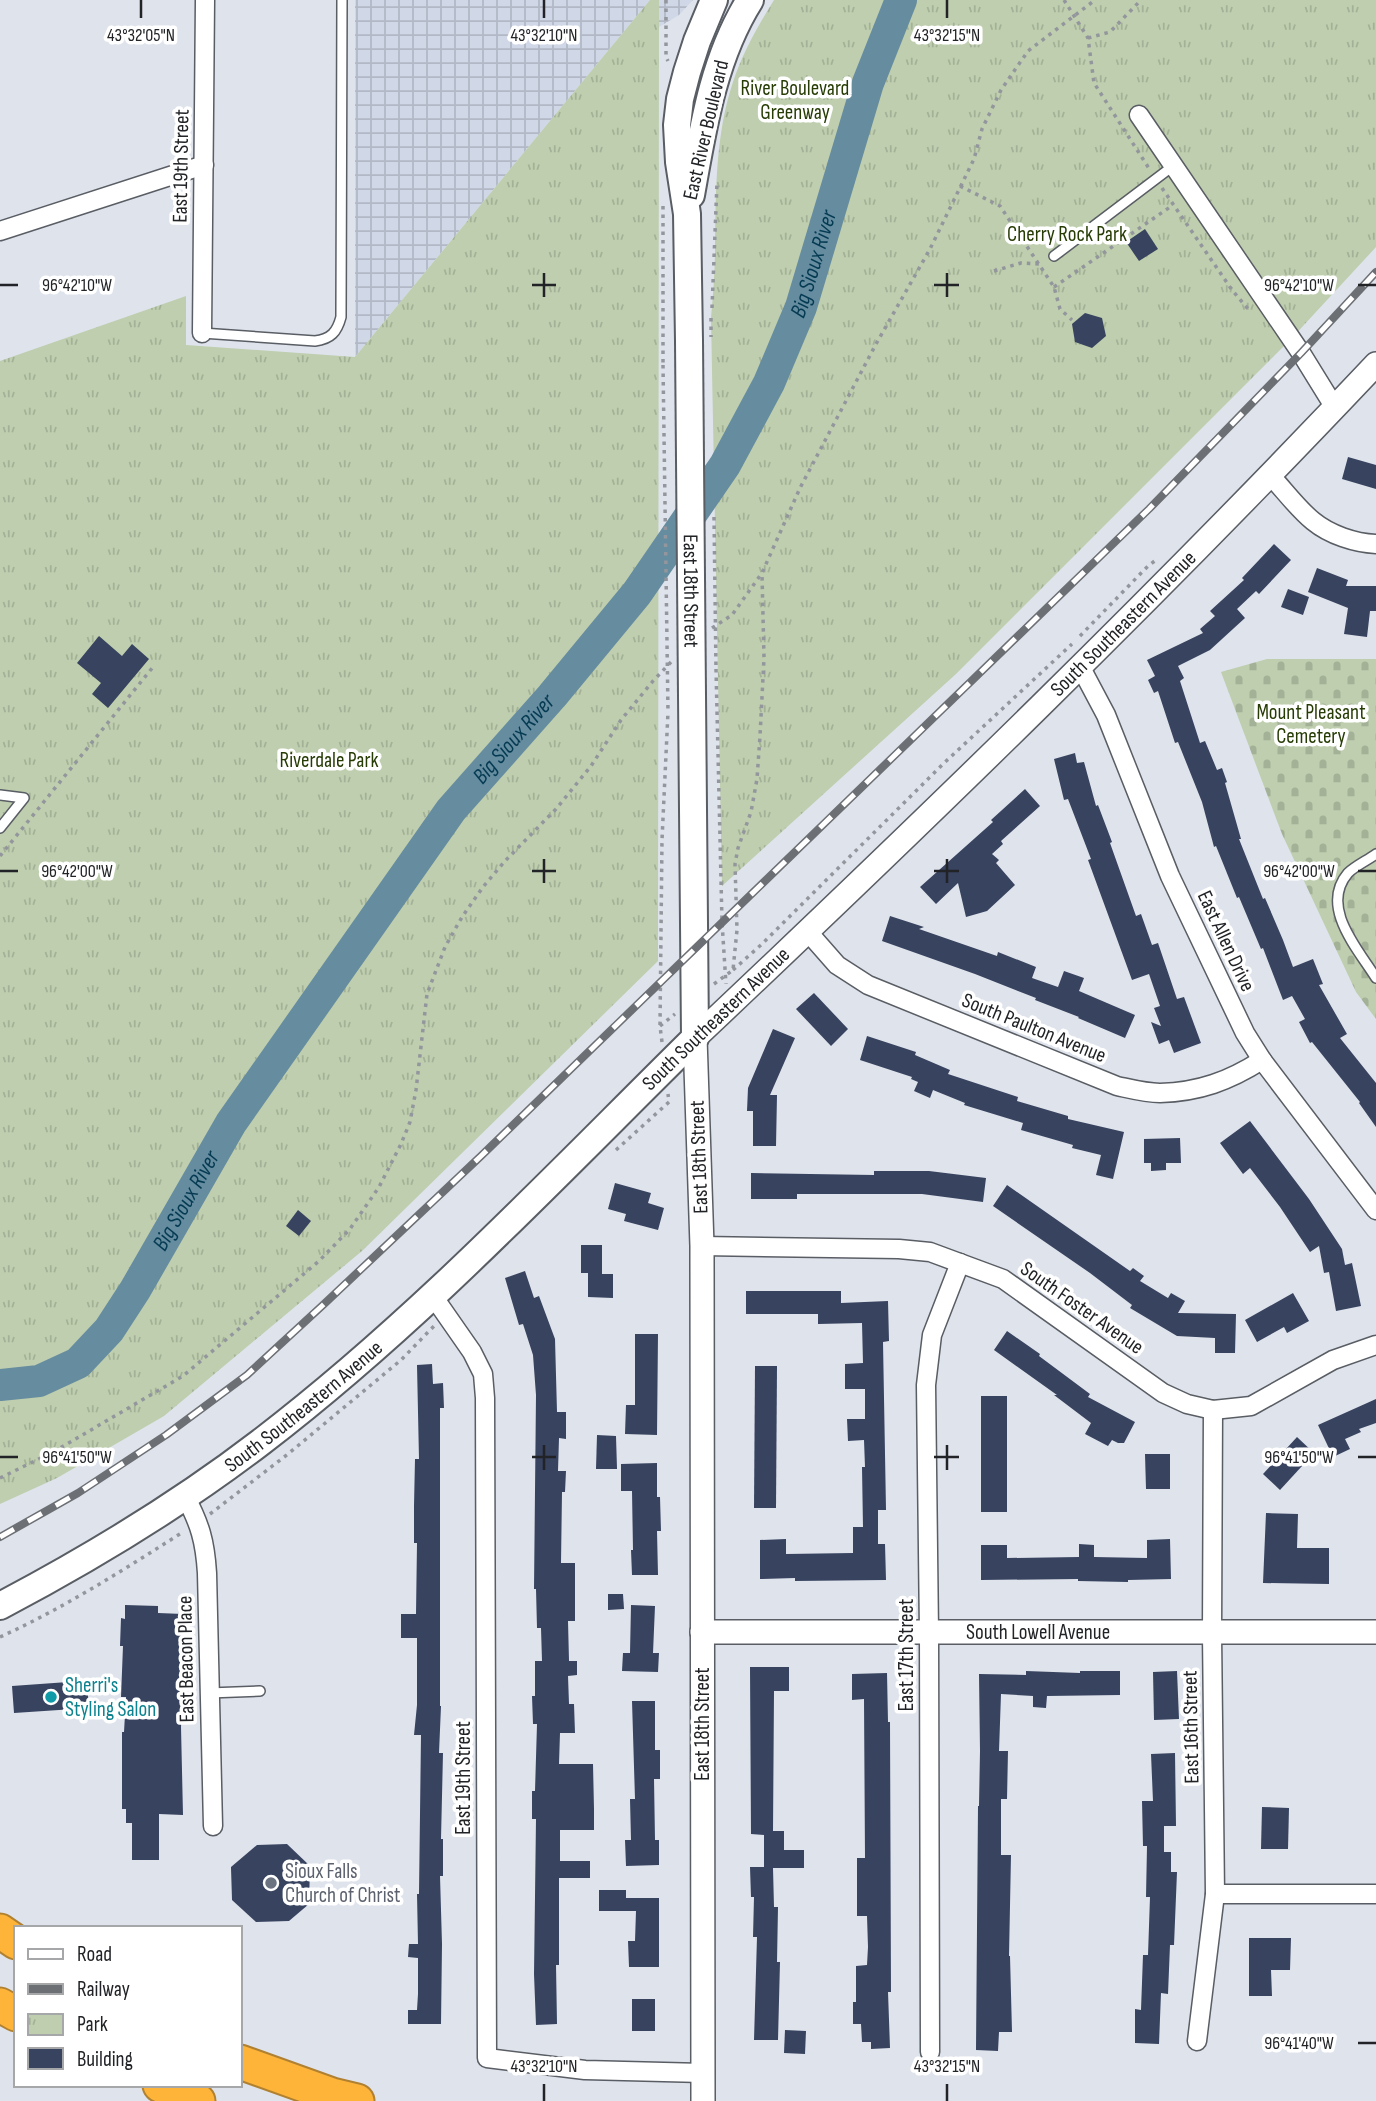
<svg xmlns="http://www.w3.org/2000/svg" width="1376" height="2101" font-family="'Sofia Sans Condensed',sans-serif">
<defs>
<pattern id="industrial-grid" width="8" height="8" patternUnits="userSpaceOnUse" patternTransform="scale(1.75)"><rect width="8" height="8" fill="#d0d7e6"/><path d="M0 4h8M4 0v8" fill="none" stroke="#b2b8c5"/></pattern>
<pattern id="cemetery-stones" width="16" height="16" patternUnits="userSpaceOnUse" patternTransform="scale(1.75)"><rect width="16" height="16" fill="#beceae"/><path d="M2 7V4a2 2 0 0 1 4 0v3zM10 15v-3a2 2 0 0 1 4 0v3z" fill="#a3b196"/></pattern>
<pattern id="park-tufts" width="24" height="20" patternUnits="userSpaceOnUse" patternTransform="scale(1.75)"><rect width="24" height="20" fill="#beceae"/><path d="M3 7l-1-3M5 7V3M7 7l1-3M15 17l-1-3M17 17v-4M19 17l1-3" fill="none" stroke="#a3b196"/></pattern>
</defs>
<rect width="100%" height="100%" fill="#dfe3ec"/>
<!-- industrial -->
<g fill="url(#industrial-grid)">
<path d="M355,0H650L355,357Z"/>
<path d="M659,0H693L679,15L659,27Z"/>
</g>
<!-- cemetery -->
<path fill="url(#cemetery-stones)" d="M1267,659H1376V1019L1356,992L1282,834L1221,672Z"/>
<!-- park -->
<g fill="url(#park-tufts)">
<path d="M650,0H659L658,961L362,1251L164,1416L57,1478L0,1504V361L186,296V345L355,357Z"/>
<path d="M774,0H901L877,62L905,0H1376V247L1291,339L956,674L722,886L711,318C713,295 715,272 715,248C716,192 715,136 733,82C743,52 758,26 774,0Z"/>
</g>
<g fill="none" stroke-linecap="round" stroke-linejoin="round">
<!-- river -->
<path stroke="#668ca0" stroke-width="32" id="s1" d="M0,1385L39,1381L78,1363L109,1330L135,1290L231,1123L451,810L552,696L637,593L725,465L769,383L801,307L868,83L901,0"/>
</g>
<!-- building -->
<g fill="#37435f">
<path d="M1145,229L1158,249L1139,261L1126,242Z"/>
<path d="M1085,313L1102,318L1106,336L1092,348L1075,342L1072,324Z"/>
<path d="M1348,457L1376,465V489L1342,479Z"/>
<path d="M1274,544L1291,560L1259,594L1256,591L1237,609L1245,618L1210,650L1178,666L1184,678L1180,681L1200,743L1205,741L1217,770L1222,768L1227,782L1225,783L1241,839H1239L1263,899L1265,898L1283,940L1293,967L1313,959L1323,984L1319,985L1347,1034L1340,1038L1376,1083V1127L1359,1103L1360,1102L1312,1042L1310,1043L1299,1022L1305,1019L1292,996L1283,1000L1263,948L1261,949L1239,897L1237,898L1216,846L1214,847L1202,802L1178,742L1175,743L1158,691L1154,693L1148,680L1155,676L1147,660L1203,633L1200,629L1215,616L1210,611L1244,580L1242,578Z"/>
<path d="M1317,568L1348,580L1346,586H1376V611H1370L1367,637L1344,634L1348,608L1308,592Z"/>
<path d="M1288,589L1309,597L1303,615L1281,607Z"/>
<path d="M99,636L122,656L132,644L149,659L108,708L92,694L101,683L77,663Z"/>
<path d="M1075,753L1077,763L1084,762L1096,806L1098,805L1112,842L1110,843L1136,916L1141,914L1152,945L1158,943L1177,999L1184,997L1201,1043L1174,1053L1169,1040L1159,1044L1151,1022L1161,1026L1154,1008L1160,1006L1149,974L1132,980L1088,860L1091,859L1068,799L1064,800L1054,759Z"/>
<path d="M1025,789L1040,806L1001,841L1003,844L992,854L999,860L996,863L1015,885L987,911L966,917L958,883L936,904L920,887L993,822L991,820Z"/>
<path d="M890,916L924,927L919,929L997,956L998,952L1036,967L1032,978L1058,987L1064,971L1084,978L1079,991L1135,1015L1125,1038L1078,1018L1079,1017L1035,1000L1036,998L975,974L882,941Z"/>
<path d="M814,993L848,1029L831,1046L796,1009Z"/>
<path d="M773,1029L795,1038L770,1095H777L776,1146H753V1111H747L748,1088Z"/>
<path d="M867,1036L916,1052L915,1055L950,1070L948,1074L1018,1097L1017,1101L1068,1116V1119L1124,1132L1113,1179L1096,1175L1101,1155L1072,1148L1073,1145L1021,1130L1023,1123L964,1105L965,1103L933,1090L930,1098L914,1091L918,1082L911,1079L912,1077L860,1060Z"/>
<path d="M1250,1121L1309,1199L1342,1249L1345,1265L1352,1263L1361,1306L1336,1311L1329,1272L1324,1273L1319,1246L1310,1252L1280,1207L1250,1168L1243,1174L1220,1143Z"/>
<path d="M1180,1138L1181,1163H1166V1170L1151,1171V1163H1144V1139Z"/>
<path d="M874,1171H929L986,1178L983,1202L922,1194H797V1199H751V1173L874,1175Z"/>
<path d="M615,1183L651,1193L648,1203L664,1208L658,1230L624,1221L626,1214L608,1209Z"/>
<path d="M1007,1185L1130,1271L1133,1268L1144,1276L1140,1281L1168,1298L1171,1293L1185,1301L1178,1313L1236,1314L1235,1353H1215V1338L1177,1336L1130,1308L1132,1305L1090,1273L993,1206Z"/>
<path d="M298,1210L311,1221L299,1236L286,1226Z"/>
<path d="M581,1245H602V1274H613V1298L588,1297V1273H581Z"/>
<path d="M525,1271L534,1298L539,1296L555,1339L557,1412H566V1439L559,1438L558,1471H566L565,1492H562L561,1563H575V1621H568L569,1661H577V1675L568,1676L569,1704H574L575,1733H560L559,1764H593L594,1809V1830H560V1861H590V1878H559V1965H556L557,2024L536,2025L534,1974L536,1819H532V1791H535L537,1724H533L532,1696H535V1661H542L541,1628H537L536,1589H534L536,1395L533,1355L523,1324L519,1325L505,1278Z"/>
<path d="M746,1291H841V1303L888,1301L889,1341L883,1342L886,1510H878V1544H885L886,1580L795,1581V1578L760,1579V1540L786,1539V1554L853,1553V1527H863L862,1467H865L864,1440L848,1441L847,1419H865V1389H845V1364L863,1363L862,1323L818,1324V1314H746Z"/>
<path d="M1293,1293L1309,1321L1287,1333L1284,1327L1257,1342L1245,1320Z"/>
<path d="M1007,1331L1040,1354L1039,1356L1090,1394L1088,1397L1135,1422L1124,1443H1118L1112,1440L1108,1446L1085,1434L1091,1423L1054,1395H1057L994,1350Z"/>
<path d="M635,1334H658L657,1435L625,1434L626,1405H635Z"/>
<path d="M432,1364L433,1384L443,1383L444,1408H440V1706H441L439,1753H443L441,1839H443V1876H440L442,1944L441,2024H408V2010H417L418,1994V1958L408,1957L409,1944H418L417,1894H419L421,1735H414L417,1705V1638H401V1614H416L417,1543H414V1506L415,1459H419L417,1365Z"/>
<path d="M755,1366H777L776,1508H754Z"/>
<rect x="981" y="1396" width="26" height="116"/>
<path d="M1376,1399V1423L1359,1429L1361,1432L1345,1439L1350,1449L1333,1457L1318,1425Z"/>
<path d="M597,1435L616,1436L617,1469H596Z"/>
<path d="M1297,1437L1314,1453L1280,1490L1263,1474Z"/>
<path d="M1145,1454H1170V1489H1146Z"/>
<path d="M657,1463V1497H660L661,1531H657L658,1575H632L631,1550H633L632,1491H621V1464Z"/>
<path d="M1266,1513L1298,1514L1297,1548H1329V1584L1263,1583Z"/>
<path d="M1170,1539L1171,1579L1128,1580V1582L1078,1581V1579L981,1580V1545H1007V1558L1079,1557V1544L1094,1545V1557L1147,1558V1540Z"/>
<path d="M608,1594H623L624,1609L608,1610Z"/>
<path d="M125,1605L158,1606V1613L183,1614L181,1665H184L181,1727L183,1815L159,1814V1860H132V1823H126V1809H122V1732H124L126,1697H121L123,1646H120L121,1618L125,1619Z"/>
<path d="M631,1605L655,1606L653,1653H659L658,1672L622,1671L623,1653H630Z"/>
<path d="M750,1667H789V1691H774L773,1831H784V1850H804V1868H773L774,1907H778L777,1962H780L778,2040H754L757,1937H753L754,1897H751L750,1867H764V1835L751,1834Z"/>
<path d="M1026,1671L1080,1673V1671H1120V1695L1047,1696L1046,1708L1033,1707V1696L1001,1694L999,1751H1008L1007,1799H1001V1855H1011L1009,1956H1010L1012,2032H999L998,2051L976,2050L978,1806H979L980,1751L979,1674L1026,1675Z"/>
<path d="M1177,1671L1179,1719L1154,1720L1153,1672Z"/>
<path d="M887,1673L888,1722H890L891,1992H888L890,2048L871,2049V2042H862L861,2024H853V2002H856V1966L867,1965L868,1947L867,1916H857V1858H865L864,1699L852,1700V1674Z"/>
<path d="M68,1682V1684L87,1683L89,1708L14,1713L12,1686Z"/>
<path d="M632,1701H655V1750H660V1779H654L655,1840H659V1865L626,1866L625,1840H631L630,1799H635Z"/>
<path d="M1175,1753L1176,1826H1164V1852H1171V1872H1177L1174,1945H1170L1168,1994L1161,1993L1159,2044L1135,2043V2009L1141,2010L1143,1955H1148L1150,1897H1146L1147,1846H1143L1142,1801H1153L1151,1754Z"/>
<path d="M1262,1807L1289,1808L1288,1849H1261Z"/>
<path d="M287,1844L310,1866L309,1904L289,1921L256,1922L232,1900L231,1867L257,1845Z"/>
<path d="M599,1890H626V1898H659V1967H629L628,1941H635L636,1911H599Z"/>
<path d="M1249,1938H1291L1290,1970H1271L1272,1996H1249Z"/>
<rect x="632" y="1999" width="23" height="32"/>
<path d="M785,2030L806,2031L805,2054L784,2053Z"/>
</g>
<g fill="none" stroke-linecap="round" stroke-linejoin="round">
<defs>
<g id="service">
<path d="M1054,256L1173,166"/>
<path d="M202,333L315,341C331,339 337,332 341,317L342,0"/>
<path d="M0,795L24,798L0,828"/>
<path d="M1376,854C1368,860 1355,866 1348,873C1319,907 1358,949 1376,978"/>
<path d="M209,1693L260,1691"/>
</g>
<g id="minor">
<path d="M1139,115L1301,353L1335,408"/>
<path d="M0,231L204,165"/>
<path d="M202,333L205,0"/>
<path d="M1271,476C1284,490 1298,509 1313,521C1330,535 1355,543 1376,544"/>
<path d="M1080,666L1106,715L1170,876L1245,1033L1262,1060L1376,1210"/>
<path d="M808,932L837,965L868,985L1117,1086C1131,1089 1146,1093 1160,1093C1199,1092 1229,1081 1262,1060"/>
<path d="M702,1246L899,1249L930,1252L1003,1279L1163,1393L1187,1404L1213,1410L1251,1406L1333,1360L1376,1345"/>
<path d="M433,1296L472,1352L483,1374L485,1398L487,2058L585,2070L703,2073"/>
<path d="M185,1496C200,1524 205,1541 207,1573L213,1826"/>
<path d="M1215,1894H1376"/>
<path d="M1197,2041L1215,1894L1212,1634L1213,1410"/>
<path d="M930,2052L929,1633L926,1385L932,1335L960,1263"/>
</g>
<g id="tertiary">
<path id="s2" d="M702,1632H1376"/>
<path id="s3" d="M703,2101L702,1246L695,1038C927,819 1157,596 1376,364"/>
</g>
<g id="secondary">
<path d="M691,195C703,128 713,59 750,0"/>
<path d="M689,341L687,214L679,162L677,125L680,99L687,72L697,41L714,0"/>
<path id="s4" d="M0,1606C91,1558 179,1505 261,1442C418,1322 555,1176 695,1038L692,695"/>
</g>
<g id="motorway">
<path d="M0,1931L16,1942"/>
<path d="M0,2005L16,2014"/>
<path d="M240,2062L332,2095L357,2101"/>
<path d="M160,2085L198,2101"/>
</g>
</defs>
<!-- service casing -->
<use href="#service" stroke="#595d64" stroke-width="12"/>
<!-- minor casing -->
<use href="#minor" stroke="#595d64" stroke-width="21"/>
<!-- tertiary casing -->
<use href="#tertiary" stroke="#595d64" stroke-width="26"/>
<!-- secondary casing -->
<use href="#secondary" stroke="#595d64" stroke-width="30"/>
<!-- motorway casing -->
<use href="#motorway" stroke="#b18132" stroke-width="37"/>
<!-- path -->
<g stroke="#93969c" stroke-width="3.5" stroke-dasharray="3.5 5" stroke-linecap="butt">
<path d="M666,0V57L668,61"/>
<path d="M1064,0L1088,38L1094,83L1150,170"/>
<path d="M1088,38L1110,32L1141,0"/>
<path d="M960,186L1000,206L1054,287L1060,309L1072,320"/>
<path d="M1162,188L1232,290L1249,310"/>
<path d="M663,206V365"/>
<path d="M994,271L1021,263L1039,264"/>
<path d="M1054,287L1173,205"/>
<path d="M712,308L717,183"/>
<path d="M712,628L732,615L762,573L800,488L876,344L930,249L974,159L982,129L1001,90L1028,51L1095,0"/>
<path d="M1080,636L1148,566L1156,560"/>
<path d="M716,669L722,922L726,984"/>
<path d="M0,856L153,667"/>
<path d="M733,970L762,944L943,764L1072,644"/>
<path d="M714,984L733,970L737,930L735,864L738,848L751,812L757,779L760,736L764,658L762,574"/>
<path d="M660,1026L675,1014"/>
<path d="M662,1042L660,1026L662,840L668,712"/>
<path d="M616,1150L669,1102L668,1094"/>
<path d="M0,1478L55,1451L183,1376L319,1261L350,1229L379,1187L401,1144L410,1122L416,1090L427,994L445,947L462,917L483,887L505,861L556,809L591,766L621,720L653,681L671,662"/>
<path d="M210,1514L288,1454L401,1360L434,1326"/>
<path d="M0,1637C64,1608 123,1570 183,1532"/>
</g>
<!-- service -->
<use href="#service" stroke="#fff" stroke-width="9"/>
<!-- minor -->
<use href="#minor" stroke="#fff" stroke-width="18"/>
<!-- tertiary -->
<use href="#tertiary" stroke="#fff" stroke-width="23"/>
<!-- secondary -->
<use href="#secondary" stroke="#fff" stroke-width="26"/>
<!-- motorway -->
<use href="#motorway" stroke="#feb438" stroke-width="33"/>
<defs>
<path id="rail" d="M0,1537L78,1493L166,1435L247,1375L323,1305L481,1156L1149,509L1301,353L1376,272"/>
</defs>
<!-- rail casing -->
<use href="#rail" stroke="#6c6f74" stroke-width="8"/>
<!-- rail -->
<use href="#rail" stroke="#fff" stroke-width="5" stroke-dasharray="16" stroke-linecap="butt"/>
<defs>
<g id="secondary-bridge">
<path id="s5" d="M689,341L692,695"/>
</g>
</defs>
<!-- secondary-bridge casing -->
<use href="#secondary-bridge" stroke="#595d64" stroke-width="30" stroke-linecap="butt"/>
<!-- path-bridge -->
<g stroke="#93969c" stroke-width="3.5" stroke-dasharray="3.5 5" stroke-linecap="butt">
<path d="M711,318V337"/>
<path d="M663,365L668,712"/>
<path d="M714,517L716,669"/>
</g>
<!-- secondary-bridge -->
<use href="#secondary-bridge" stroke="#fff" stroke-width="26"/>
</g>
<!-- ticks -->
<path fill="none" stroke="#212326" stroke-width="2.5" d="M141,0V18M544,0V18M947,0V18M544,273V297M947,273V297M0,285H18M532,285H556M934,285H959M1358,285H1376M544,859V883M947,859V883M0,871H18M532,871H556M934,871H959M1358,871H1376M544,1445V1470M947,1445V1470M0,1457H18M532,1457H556M934,1457H959M1358,1457H1376M1358,2043H1376M544,2084V2101M947,2084V2101"/>
<!-- markers -->
<circle fill="#0f9aa8" stroke="#fff" stroke-width="2.5" cx="51" cy="1697" r="7"/>
<circle fill="#6b7280" stroke="#fff" stroke-width="2.5" cx="271" cy="1883" r="7"/>
<g text-anchor="middle" dominant-baseline="central" stroke-width="7" stroke-linejoin="round" paint-order="stroke">
<!-- park labels -->
<g font-size="21" fill="#273c05" stroke="#fff">
<text x="795" y="88">River Boulevard<tspan x="795" dy="24">Greenway</tspan></text>
<text x="1067" y="234">Cherry Rock Park</text>
<text x="1311" y="712">Mount Pleasant<tspan x="1311" dy="24">Cemetery</tspan></text>
<text x="329" y="760">Riverdale Park</text>
</g>
<!-- street labels -->
<g font-size="21" fill="#212326" stroke="#fff">
<text transform="translate(706 130) rotate(-77)">East River Boulevard</text>
<text transform="translate(181 166) rotate(-89)">East 19th Street</text>
<text stroke="none"><textPath href="#s5" startOffset="250">East 18th Street</textPath></text>
<text stroke="none"><textPath href="#s3" startOffset="1659">South Southeastern Avenue</textPath></text>
<text transform="translate(1226 941) rotate(65)">East Allen Drive</text>
<text transform="translate(716 1019) rotate(-44)">South Southeastern Avenue</text>
<text transform="translate(1034 1028) rotate(22)">South Paulton Avenue</text>
<text transform="translate(699 1157) rotate(-92)">East 18th Street</text>
<text transform="translate(1082 1308) rotate(35)">South Foster Avenue</text>
<text stroke="none"><textPath href="#s4" startOffset="364">South Southeastern Avenue</textPath></text>
<text stroke="none"><textPath href="#s2" startOffset="336">South Lowell Avenue</textPath></text>
<text transform="translate(906 1655) rotate(-90)">East 17th Street</text>
<text transform="translate(186 1659) rotate(-91)">East Beacon Place</text>
<text transform="translate(702 1724) rotate(-90)">East 18th Street</text>
<text transform="translate(1191 1727) rotate(-91)">East 16th Street</text>
<text transform="translate(463 1778) rotate(-90)">East 19th Street</text>
</g>
<!-- culture labels -->
<g font-size="21" fill="#0d838f" stroke="#fff" text-anchor="start">
<text x="65" y="1685">Sherri's<tspan x="65" dy="24">Styling Salon</tspan></text>
</g>
<!-- worship labels -->
<g font-size="21" fill="#5b616d" stroke="#fff" text-anchor="start">
<text x="285" y="1871">Sioux Falls<tspan x="285" dy="24">Church of Christ</tspan></text>
</g>
<!-- water labels -->
<g font-size="23" font-style="italic" fill="#053b52" stroke="#fff">
<text stroke="none"><textPath href="#s1" startOffset="1412">Big Sioux River</textPath></text>
<text stroke="none"><textPath href="#s1" startOffset="845">Big Sioux River</textPath></text>
<text stroke="none"><textPath href="#s1" startOffset="278">Big Sioux River</textPath></text>
</g>
</g>
<g font-size="18" text-anchor="middle" fill="#212326" stroke="#fff" stroke-width="7" stroke-linejoin="round" paint-order="stroke">
<text x="141" y="41">43°32'05"N</text>
<text x="544" y="41">43°32'10"N</text>
<text x="947" y="41">43°32'15"N</text>
<text x="1299" y="291">96°42'10"W</text>
<text x="77" y="291">96°42'10"W</text>
<text x="1299" y="877">96°42'00"W</text>
<text x="77" y="877">96°42'00"W</text>
<text x="1299" y="1463">96°41'50"W</text>
<text x="77" y="1463">96°41'50"W</text>
<text x="1299" y="2049">96°41'40"W</text>
<text x="544" y="2072">43°32'10"N</text>
<text x="947" y="2072">43°32'15"N</text>
</g>
<!-- legend -->
<rect x="14" y="1926" width="228" height="161" fill="#ffffff" stroke="#a6a7a8" stroke-width="2"/>
<rect x="28" y="1949" width="35" height="10" fill="#ffffff" stroke="#a6a7a8" stroke-width="2"/>
<text x="77" y="1961" font-size="21" fill="#212326">Road</text>
<rect x="28" y="1984" width="35" height="10" fill="#6c6f74" stroke="#a6a7a8" stroke-width="2"/>
<text x="77" y="1996" font-size="21" fill="#212326">Railway</text>
<rect x="28" y="2014" width="35" height="21" fill="url(#park-tufts)" stroke="#a6a7a8" stroke-width="2"/>
<text x="77" y="2031" font-size="21" fill="#212326">Park</text>
<rect x="28" y="2048" width="35" height="21" fill="#37435f" stroke="#a6a7a8" stroke-width="2"/>
<text x="77" y="2066" font-size="21" fill="#212326">Building</text>
</svg>
